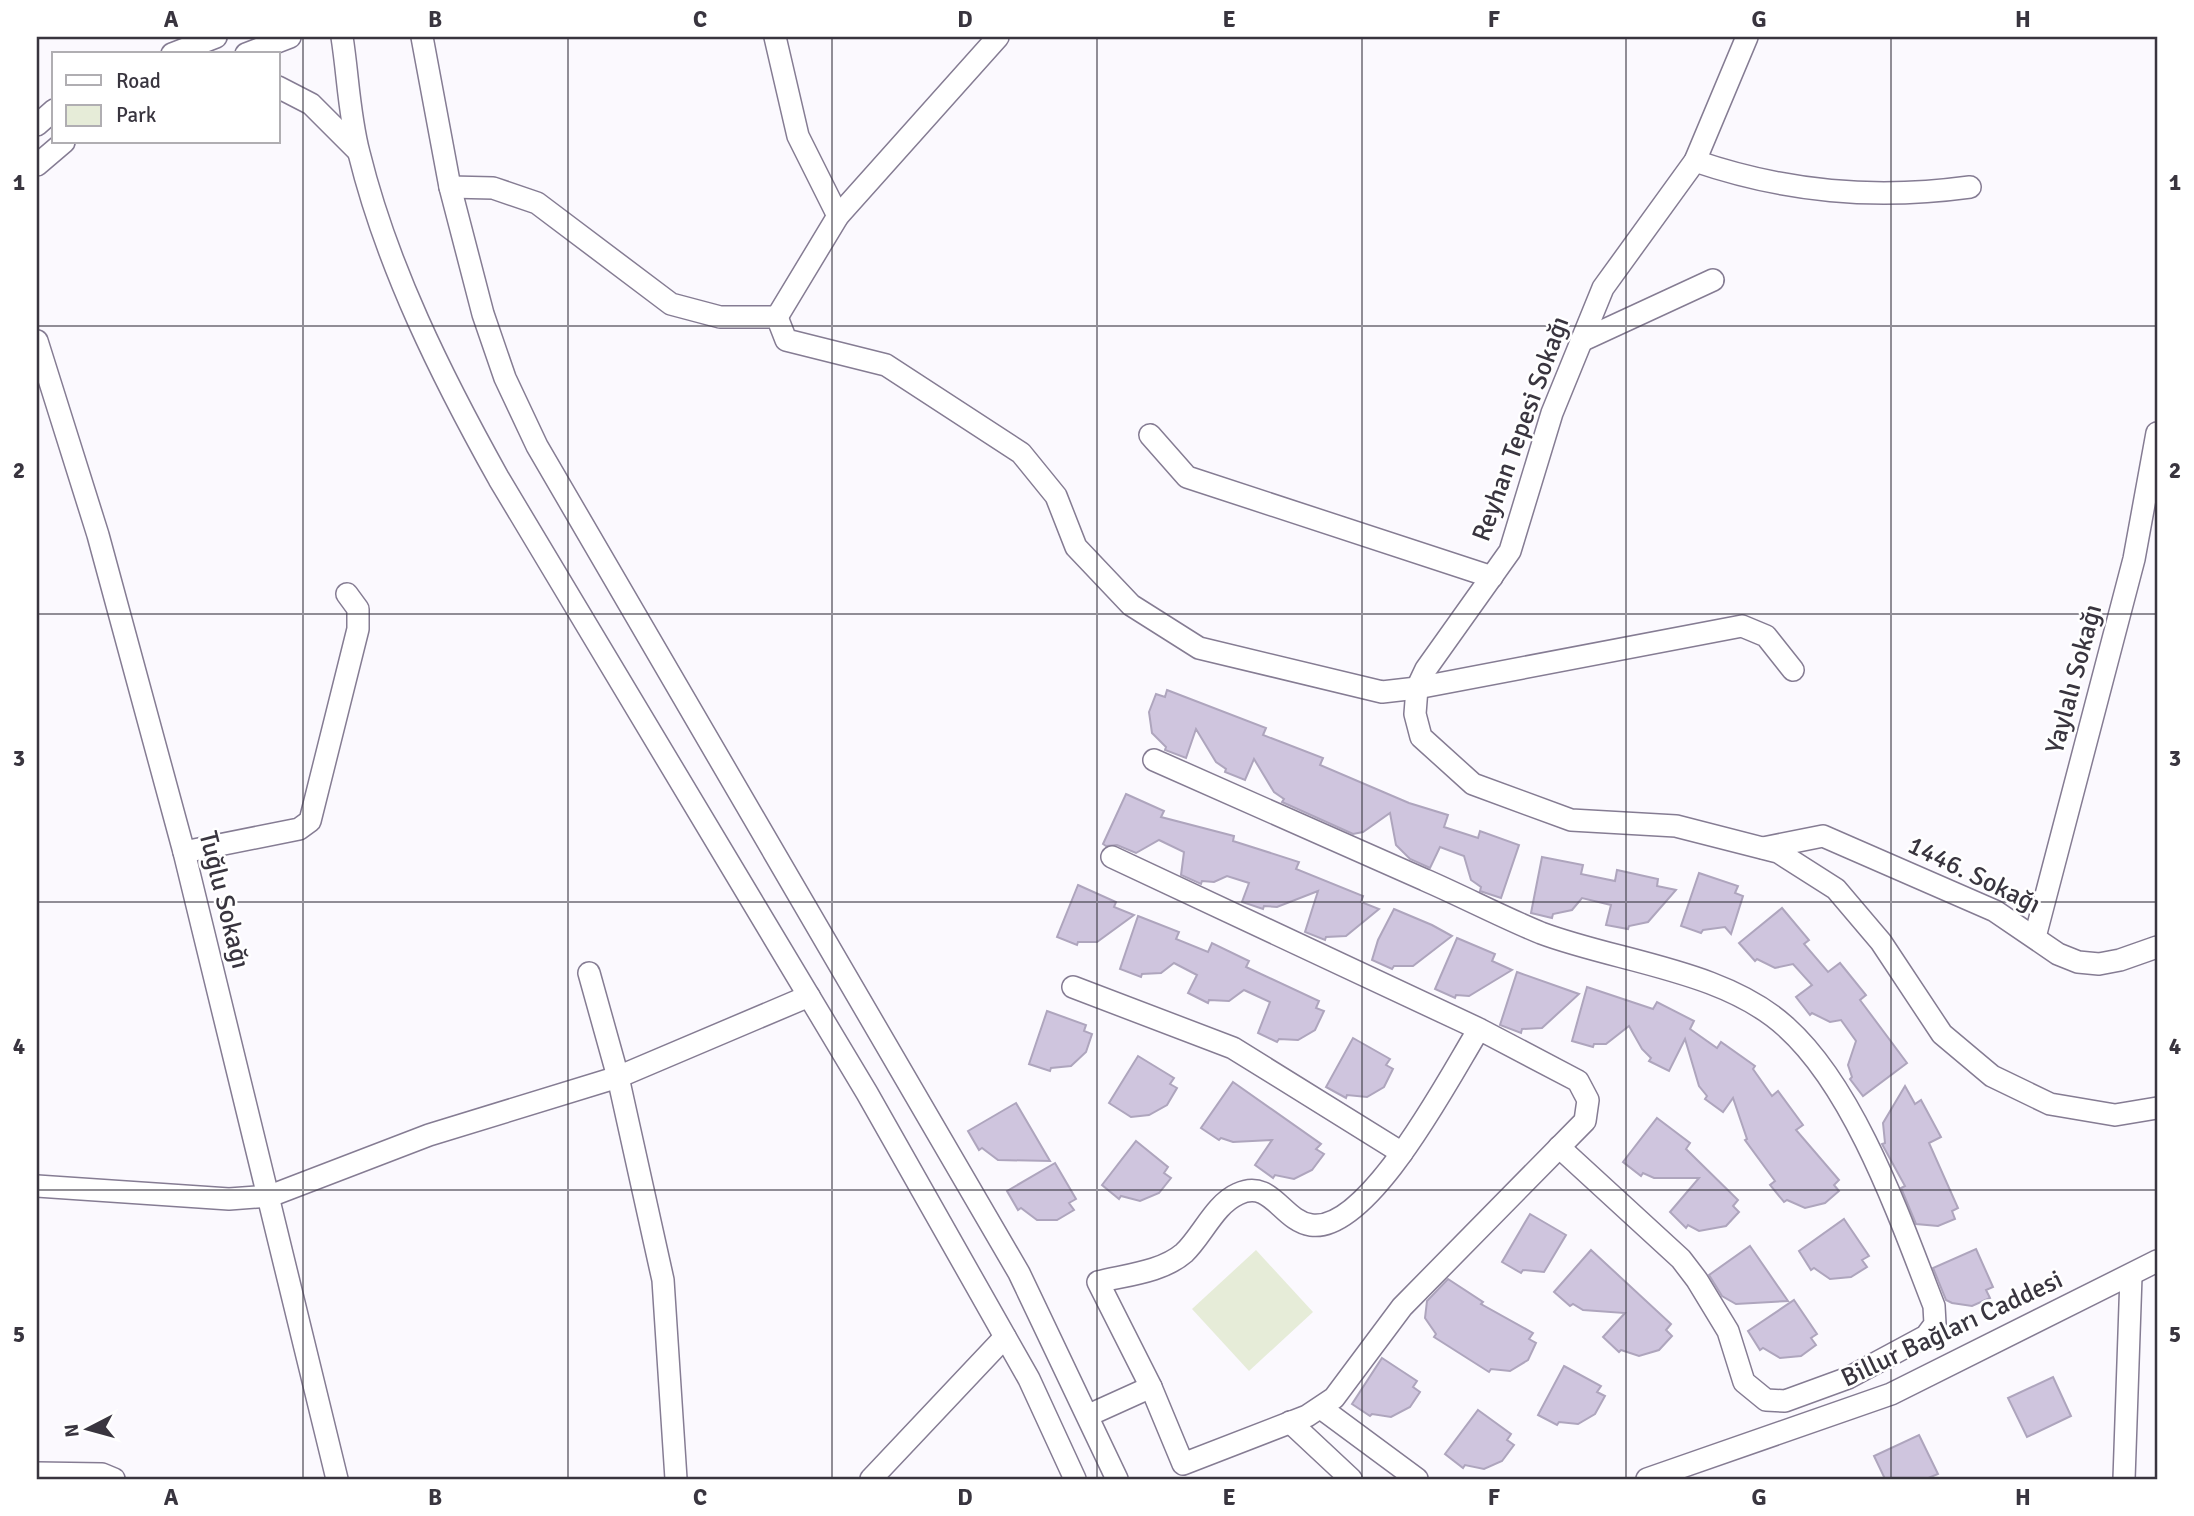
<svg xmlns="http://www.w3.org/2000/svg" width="2194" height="1516" font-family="Signika,sans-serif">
<rect width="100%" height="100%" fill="#fbf9fe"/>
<!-- green -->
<path fill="#e6ecd8" d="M1256,1250L1313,1312L1249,1371L1192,1309Z"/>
<!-- building -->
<g fill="#cfc5de" stroke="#aea5bd" stroke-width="2">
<path d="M1167,690L1266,728L1263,735L1323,758L1320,765L1409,803L1448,815L1444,827L1478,838L1480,831L1519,845L1501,898L1480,891L1481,887L1471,880L1464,856L1440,847L1430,868L1410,859L1396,845L1390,813L1363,832L1353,834L1282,802L1284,799L1274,792L1254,759L1245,780L1225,772L1226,769L1216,762L1196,729L1186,758L1165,750L1166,747L1152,733L1149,712L1156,694L1165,697Z"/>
<path d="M1126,794L1164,811L1161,817L1234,836L1233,841L1299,862L1296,869L1363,896L1361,902L1379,909L1346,936L1326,937L1325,940L1305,932L1318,891L1277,907L1264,906L1263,909L1242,902L1249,883L1227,876L1214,882L1202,881L1201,884L1181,875L1184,852L1159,840L1136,853L1117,845L1106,846L1103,844Z"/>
<path d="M1542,857L1583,865L1581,874L1615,881L1617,870L1658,879L1657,886L1676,890L1648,922L1629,926L1628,929L1606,925L1611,905L1582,898L1572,910L1553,914L1552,918L1531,913Z"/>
<path d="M1699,873L1738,886L1735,893L1743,896L1731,934L1725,927L1703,930L1701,933L1681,926Z"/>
<path d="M1078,885L1116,902L1114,907L1134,915L1097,942H1078L1077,945L1057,937Z"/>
<path d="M1782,908L1809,940L1804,944L1828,972L1840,963L1866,995L1860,1000L1907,1063L1863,1096L1850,1079L1852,1077L1848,1065L1856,1041L1841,1020L1830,1022L1812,1013L1810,1015L1796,997L1812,985L1793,964L1775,968L1757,959L1755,961L1739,943Z"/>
<path d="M1394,909L1432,925L1452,936L1413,966H1394L1392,969L1372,960L1378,940Z"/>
<path d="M1138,916L1179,932L1176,939L1208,952L1212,943L1249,961L1246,967L1319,1001L1316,1008L1324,1011L1315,1030L1298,1040L1279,1039L1277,1042L1258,1033L1270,1002L1244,990L1229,1001L1209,1000L1208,1003L1188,993L1197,975L1174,963L1161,973L1142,974L1141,977L1120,969Z"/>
<path d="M1457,938L1495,954L1492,961L1512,970L1469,996L1456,995L1455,998L1435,989Z"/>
<path d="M1517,972L1579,994L1542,1028L1522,1029L1521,1033L1500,1025Z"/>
<path d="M1587,987L1653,1009L1657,1002L1694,1021L1690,1029L1717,1048L1721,1042L1755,1066L1753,1069L1772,1096L1778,1091L1803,1125L1796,1130L1839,1180L1834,1185L1839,1191L1825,1203L1805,1208L1787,1200L1784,1202L1770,1185L1775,1181L1745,1140L1747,1139L1733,1098L1723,1112L1705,1099L1707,1096L1699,1086L1685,1039L1669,1071L1649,1061L1651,1058L1642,1049L1629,1026L1606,1044H1594L1593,1047L1572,1041Z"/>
<path d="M1047,1011L1086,1025L1084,1031L1092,1034L1086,1052L1071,1066L1051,1068L1050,1071L1029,1064Z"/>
<path d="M1353,1038L1390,1059L1386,1065L1393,1069L1384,1087L1367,1097L1347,1095L1346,1098L1326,1087Z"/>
<path d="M1138,1056L1174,1078L1170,1084L1177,1088L1167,1105L1149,1115L1131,1117L1109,1103Z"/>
<path d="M1233,1082L1321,1144L1316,1149L1324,1154L1312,1170L1294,1179L1275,1175L1273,1178L1255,1165L1272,1140L1233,1142L1221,1138L1219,1140L1201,1128Z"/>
<path d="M1905,1086L1915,1104L1921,1100L1941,1137L1929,1143L1958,1208L1952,1211L1955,1219L1938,1226L1916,1224L1901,1188L1905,1186L1882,1144L1885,1143L1883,1123Z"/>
<path d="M1016,1103L1050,1161L998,1160L982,1148L979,1150L968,1131Z"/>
<path d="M1657,1118L1690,1143L1686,1149L1738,1200L1733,1206L1739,1212L1726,1226L1699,1231L1688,1225L1686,1228L1670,1212L1699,1178H1654L1643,1173L1641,1176L1623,1162Z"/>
<path d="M1136,1141L1168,1167L1164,1173L1171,1178L1159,1193L1140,1201L1121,1196L1119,1199L1102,1185Z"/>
<path d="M1055,1163L1076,1199L1069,1203L1074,1210L1057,1220H1037L1021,1208L1018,1210L1007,1191Z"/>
<path d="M1530,1214L1566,1235L1544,1272L1523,1270L1521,1273L1502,1262Z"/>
<path d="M1844,1219L1869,1256L1862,1260L1867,1267L1851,1277L1830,1279L1814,1268L1811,1270L1799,1251Z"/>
<path d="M1750,1246L1788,1301L1736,1304L1722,1296L1709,1275Z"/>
<path d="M1976,1249L1993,1287L1986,1290L1990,1298L1972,1306L1952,1303L1946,1300L1933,1268Z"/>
<path d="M1591,1250L1671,1324L1666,1330L1672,1336L1659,1350L1639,1356L1621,1350L1619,1352L1603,1337L1625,1313L1583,1310L1573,1304L1570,1306L1554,1292Z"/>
<path d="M1448,1279L1483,1302L1481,1304L1533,1333L1529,1339L1536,1343L1528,1360L1510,1371L1491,1369L1489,1372L1434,1337L1436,1334L1425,1318L1427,1301Z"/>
<path d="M1794,1300L1817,1334L1811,1338L1816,1345L1801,1356L1780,1358L1763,1348L1760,1350L1748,1331Z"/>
<path d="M1382,1358L1417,1381L1413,1387L1420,1392L1410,1407L1391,1417L1372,1414L1370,1416L1352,1404Z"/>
<path d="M1564,1366L1601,1386L1597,1392L1605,1396L1595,1414L1578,1424L1559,1422L1557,1425L1538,1415Z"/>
<path d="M2053,1377L2071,1416L2027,1437L2008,1398Z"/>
<path d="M1478,1410L1511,1434L1507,1440L1514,1445L1502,1461L1484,1469L1465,1465L1463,1468L1445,1454Z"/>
<path d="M1919,1435L1938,1474L1926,1479H1885L1874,1456Z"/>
</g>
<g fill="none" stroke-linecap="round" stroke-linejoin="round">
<defs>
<g id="minor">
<path d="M342,37C348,75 349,115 359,153C387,267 442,377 499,479L867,1093L1029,1379L1075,1479"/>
<path d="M422,37L450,187L483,314L505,378L537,446L1019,1273L1117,1479"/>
<path d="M775,37L798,136L838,216"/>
<path d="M1747,37L1695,161L1603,288L1552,413L1510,551L1426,669L1417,688L1415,714L1421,737L1473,784L1571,820L1676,826L1778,852L1836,889L1881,942L1942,1034L1992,1076L2050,1104L2115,1115L2157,1108"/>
<path d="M172,54L216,37"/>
<path d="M246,54L290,37"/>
<path d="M278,87L311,104L358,151"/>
<path d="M37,125L54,110"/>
<path d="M1695,161C1786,192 1874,200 1970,187"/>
<path d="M37,165L64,142"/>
<path d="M450,187L493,188L537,203L671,304L720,317H777L786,340L886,365L1021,453L1056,496L1076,547L1131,605L1199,648L1382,692L1417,688L1742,626L1766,636L1793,670"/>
<path d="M777,317L838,216L998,37"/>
<path d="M37,341L98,535L184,852L337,1479"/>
<path d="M1581,341L1713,280"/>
<path d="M1150,435L1187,477L1492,577"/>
<path d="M1154,760C1245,800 1335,840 1425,880C1464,897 1502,917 1541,933C1618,962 1724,970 1786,1027C1856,1090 1900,1219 1934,1306L1935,1324L1926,1336L1848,1378L1785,1401L1766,1400L1744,1382L1728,1331L1697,1280L1681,1259L1559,1147"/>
<path d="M1763,848L1823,836L1995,911L2058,954L2078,962L2099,964L2120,960L2157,947"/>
<path d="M184,852L299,829L310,821L358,629V609L347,594"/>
<path d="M1112,857L1479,1029L1578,1081L1588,1100L1585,1121L1402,1307L1334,1398L1307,1416L1183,1464L1151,1387L1098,1282C1126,1275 1162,1272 1184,1253C1202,1236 1215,1204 1238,1194C1271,1178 1282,1221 1311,1225C1369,1234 1452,1072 1479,1029"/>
<path d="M2035,937L2134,559L2157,433"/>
<path d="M589,973L618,1077L663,1280L676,1479"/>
<path d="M1073,987L1233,1048L1402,1153"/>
<path d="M37,1186L229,1199L270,1196L429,1135L618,1077L809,996"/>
<path d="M1321,1408L1417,1479"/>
<path d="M1089,1415L1151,1387"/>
<path d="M1290,1422L1351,1479"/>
<path d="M37,1473L102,1474L114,1479"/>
<path d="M871,1479L1005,1337"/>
<path d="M1647,1479L1891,1394L2157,1261"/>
<path d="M2124,1479L2131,1276"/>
</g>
</defs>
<!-- minor casing -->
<use href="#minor" stroke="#857c93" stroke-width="24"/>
<!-- minor -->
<use href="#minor" stroke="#fff" stroke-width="21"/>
</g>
<!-- grid -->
<path fill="none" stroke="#39353f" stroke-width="2" stroke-opacity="0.55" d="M303,37V1479M568,37V1479M832,37V1479M1097,37V1479M1362,37V1479M1626,37V1479M1891,37V1479M37,326H2157M37,614H2157M37,902H2157M37,1190H2157"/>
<g text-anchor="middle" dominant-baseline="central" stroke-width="5" stroke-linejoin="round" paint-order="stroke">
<!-- street labels -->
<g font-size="26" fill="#39353f" stroke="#fff">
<text transform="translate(1521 429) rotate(-70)">Reyhan Tepesi Sokağı</text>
<text transform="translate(2074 679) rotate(-75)">Yaylalı Sokağı</text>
<text transform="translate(1974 875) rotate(26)">1446. Sokağı</text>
<text transform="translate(224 900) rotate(76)">Tuğlu Sokağı</text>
<text transform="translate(1952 1329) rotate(-25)">Billur Bağları Caddesi</text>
</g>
</g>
<!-- border -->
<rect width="2194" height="1516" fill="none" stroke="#ffffff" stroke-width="77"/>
<!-- legend -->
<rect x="52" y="52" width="228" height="91" fill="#ffffff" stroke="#b0aeb2" stroke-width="2"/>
<rect x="66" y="75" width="35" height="10" fill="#ffffff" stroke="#b0aeb2" stroke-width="2"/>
<text x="116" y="88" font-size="21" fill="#39353f">Road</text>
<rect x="66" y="105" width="35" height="21" fill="#e6ecd8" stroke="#b0aeb2" stroke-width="2"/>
<text x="116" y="122" font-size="21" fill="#39353f">Park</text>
<!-- north arrow -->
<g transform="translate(88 1429) rotate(264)" stroke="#ffffff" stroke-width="5" paint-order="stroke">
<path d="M0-5L12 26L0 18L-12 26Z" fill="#39353f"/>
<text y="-10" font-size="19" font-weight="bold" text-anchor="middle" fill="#39353f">N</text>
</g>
<rect x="38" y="38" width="2118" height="1440" fill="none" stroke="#39353f" stroke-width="2.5"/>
<g font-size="23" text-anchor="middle" font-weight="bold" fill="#39353f">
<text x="171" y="27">A</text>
<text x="435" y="27">B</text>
<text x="700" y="27">C</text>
<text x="965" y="27">D</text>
<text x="1229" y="27">E</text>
<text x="1494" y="27">F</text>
<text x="1759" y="27">G</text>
<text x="2023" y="27">H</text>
<text x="19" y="190">1</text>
<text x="2175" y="190">1</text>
<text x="19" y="478">2</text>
<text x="2175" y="478">2</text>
<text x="19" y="766">3</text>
<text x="2175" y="766">3</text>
<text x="19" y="1054">4</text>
<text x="2175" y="1054">4</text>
<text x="19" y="1342">5</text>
<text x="2175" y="1342">5</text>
<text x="171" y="1505">A</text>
<text x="435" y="1505">B</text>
<text x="700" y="1505">C</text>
<text x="965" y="1505">D</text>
<text x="1229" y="1505">E</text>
<text x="1494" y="1505">F</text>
<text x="1759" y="1505">G</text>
<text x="2023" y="1505">H</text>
</g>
</svg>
